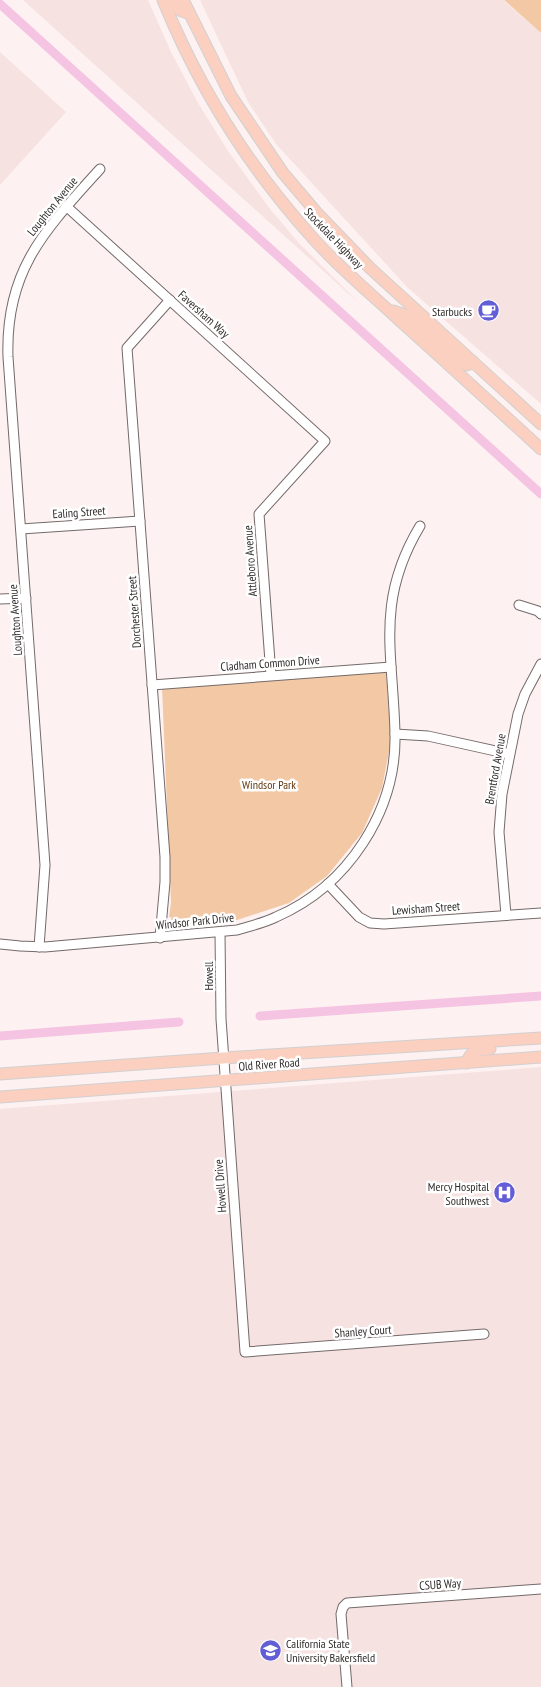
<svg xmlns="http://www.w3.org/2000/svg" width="541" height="1687" font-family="'PT Sans Narrow',sans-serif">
<rect width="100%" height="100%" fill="#fdf2f1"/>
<!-- built -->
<g fill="#f6e2e1">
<path d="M23,0H148L171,52L198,103L228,151L270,209L298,242L360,304Z"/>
<path d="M200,0H503L541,33V404L407,287L276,144L248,102Z"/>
<path d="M0,52L66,112L0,185Z"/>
<path d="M541,1067V1687H0V1109Z"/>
</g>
<!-- green -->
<g fill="#f3c8a5">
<path d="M504,0H541V33Z"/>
<path d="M386,671L391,741L382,788L362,833L327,876L289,903L228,923L172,926L171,917H169L171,903L162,687Z"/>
</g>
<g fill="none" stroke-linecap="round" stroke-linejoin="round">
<!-- canal -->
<g stroke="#f6c4e3" stroke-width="9">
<path d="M0,4L541,494"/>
<path d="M260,1016L541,996"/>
<path d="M0,1036L179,1022"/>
</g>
<defs>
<g id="minor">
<path d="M66,206L325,441L259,514L271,675"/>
<path d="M21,529L140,521"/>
<path d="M0,599L26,598"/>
<path d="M519,605L538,611L541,614"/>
<path d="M152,685L391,667"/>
<path d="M395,734L428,736L509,754"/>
<path d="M328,884L359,917L370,923L384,924L541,913"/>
<path d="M506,915L499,832L502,794L518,714L525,694L541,664"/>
<path d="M220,933L221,1019L245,1352L484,1334"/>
<path d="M160,938L165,882V857L127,348L170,300"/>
<path d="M0,944L20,946L45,947L237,930C250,926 264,923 276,917C348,886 397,811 395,733C393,652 375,601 420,526"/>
<path d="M39,947L45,865L8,357C5,270 45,230 100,169"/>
<path d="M347,1687L341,1614L343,1607L347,1603L541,1589"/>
</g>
<g id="major">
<path d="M163,0C198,86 249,167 311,236C337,266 369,292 398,319C446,362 493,405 541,449"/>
<path d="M173,0C176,8 180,12 189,13"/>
<path d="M183,0L231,96L283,173L317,213L370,268L541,424"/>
<path d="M393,311L408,316L463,364L467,365L473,362"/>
<path d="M466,1063C473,1049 475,1050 490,1049"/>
<path d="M0,1074L223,1058L541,1038"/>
<path d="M0,1097L541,1057"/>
</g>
</defs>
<!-- minor casing -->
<use href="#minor" stroke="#746a6a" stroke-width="11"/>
<!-- major casing -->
<use href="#major" stroke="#d1d0d0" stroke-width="13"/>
<!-- minor -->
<use href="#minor" stroke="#fff" stroke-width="9"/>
<!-- major -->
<use href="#major" stroke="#fbd0c1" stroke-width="11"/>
</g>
<!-- icons -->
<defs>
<symbol id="cafe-disc" viewBox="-11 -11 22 22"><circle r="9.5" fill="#635dd6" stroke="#fff"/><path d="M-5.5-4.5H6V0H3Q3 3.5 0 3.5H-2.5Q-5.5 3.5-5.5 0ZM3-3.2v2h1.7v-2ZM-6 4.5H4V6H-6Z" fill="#fff"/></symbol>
<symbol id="hospital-disc" viewBox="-11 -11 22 22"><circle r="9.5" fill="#635dd6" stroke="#fff"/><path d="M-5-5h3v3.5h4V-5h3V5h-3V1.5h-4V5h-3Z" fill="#fff"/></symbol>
<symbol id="university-disc" viewBox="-11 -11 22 22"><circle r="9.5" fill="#635dd6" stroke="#fff"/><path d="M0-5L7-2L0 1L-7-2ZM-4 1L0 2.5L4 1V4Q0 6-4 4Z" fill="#fff"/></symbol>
</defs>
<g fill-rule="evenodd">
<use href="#cafe-disc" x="476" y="298" width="25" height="25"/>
<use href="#hospital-disc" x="492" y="1180" width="25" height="25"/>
<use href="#university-disc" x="258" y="1638" width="25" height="25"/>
</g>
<g text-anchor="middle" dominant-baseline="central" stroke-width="5" stroke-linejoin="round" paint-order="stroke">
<!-- street labels -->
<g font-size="12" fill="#2f2b2a" stroke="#fff">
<text transform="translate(52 206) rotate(-51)">Loughton Avenue</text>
<text transform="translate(334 238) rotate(46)">Stockdale Highway</text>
<text transform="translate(204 314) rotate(42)">Faversham Way</text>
<text transform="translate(79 512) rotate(-4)">Ealing Street</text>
<text transform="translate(250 561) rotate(-94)">Attleboro Avenue</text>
<text transform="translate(134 612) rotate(-94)">Dorchester Street</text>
<text transform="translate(15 620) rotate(-94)">Loughton Avenue</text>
<text transform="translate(270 663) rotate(-4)">Cladham Common Drive</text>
<text transform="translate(495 769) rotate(-80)">Brentford Avenue</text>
<text transform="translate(426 908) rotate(-4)">Lewisham Street</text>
<text transform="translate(195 921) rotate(-6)">Windsor Park Drive</text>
<text transform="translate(208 976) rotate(-90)">Howell</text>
<text transform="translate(269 1064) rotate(-4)">Old River Road</text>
<text transform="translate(220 1186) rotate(-94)">Howell Drive</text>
<text transform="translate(363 1331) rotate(-4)">Shanley Court</text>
<text transform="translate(440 1584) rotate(-4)">CSUB Way</text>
</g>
<!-- poi labels -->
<g font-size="12" fill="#2f2b2a" stroke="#fff" text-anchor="end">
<text x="472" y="311">Starbucks</text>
<text x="489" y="1186">Mercy Hospital<tspan x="489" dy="14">Southwest</tspan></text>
<text x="286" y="1643" text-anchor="start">California State<tspan x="286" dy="14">University Bakersfield</tspan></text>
</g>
<!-- park labels -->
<g font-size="12" fill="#633910" stroke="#fff">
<text x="269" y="784">Windsor Park</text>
</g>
</g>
</svg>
